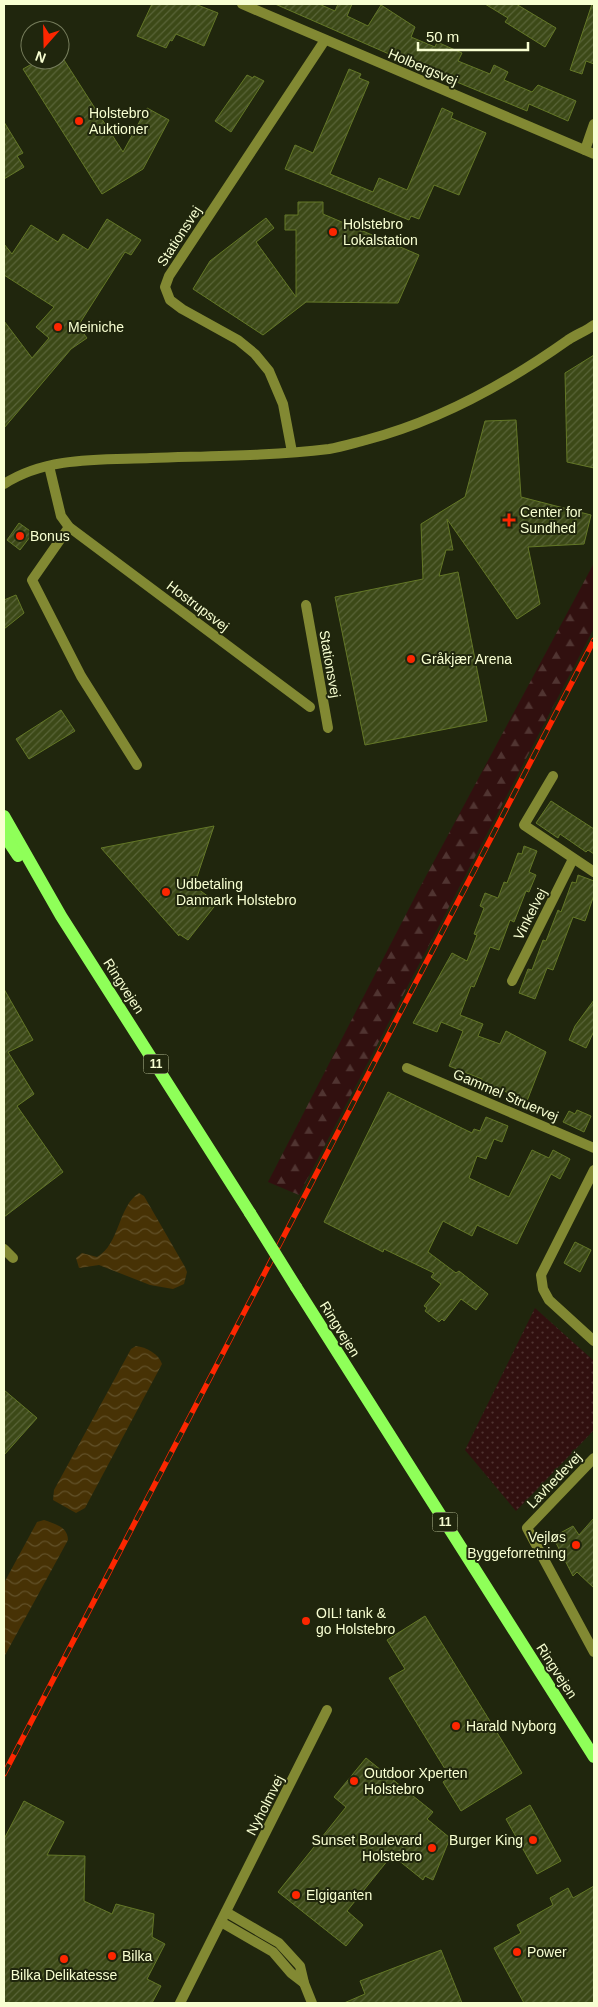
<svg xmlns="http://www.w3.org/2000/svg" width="598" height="2007" font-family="Helvetica,sans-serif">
<defs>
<pattern id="grass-dots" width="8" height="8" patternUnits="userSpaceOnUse" patternTransform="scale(1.25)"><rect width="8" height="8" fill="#31100f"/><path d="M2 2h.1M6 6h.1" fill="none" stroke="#503431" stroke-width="1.8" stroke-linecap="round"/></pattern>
<pattern id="forest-firs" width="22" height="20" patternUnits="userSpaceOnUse" patternTransform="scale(1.25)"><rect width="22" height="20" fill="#31100f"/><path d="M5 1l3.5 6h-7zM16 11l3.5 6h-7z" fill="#503431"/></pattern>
<pattern id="water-waves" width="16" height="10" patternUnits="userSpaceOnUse" patternTransform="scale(1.25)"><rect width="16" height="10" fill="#473205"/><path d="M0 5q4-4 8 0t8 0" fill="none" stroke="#625129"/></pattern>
<pattern id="building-hatch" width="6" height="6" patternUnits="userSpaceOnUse" patternTransform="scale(1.25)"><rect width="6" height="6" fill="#3c4917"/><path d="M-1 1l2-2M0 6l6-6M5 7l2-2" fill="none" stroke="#596438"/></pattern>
</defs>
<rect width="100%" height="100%" fill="#20260d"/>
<!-- grass -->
<path fill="url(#grass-dots)" d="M535,1308L594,1361V1430L516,1511L465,1450Z"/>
<!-- forest -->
<path fill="url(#forest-firs)" d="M594,563V628L299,1195L268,1182L418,891Z"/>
<!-- water -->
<g fill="url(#water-waves)">
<path d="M139,1193L144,1196L185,1267L187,1272L184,1284L173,1289L150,1285L99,1265L79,1268L76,1258L82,1253L97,1257C120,1244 118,1206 139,1193Z"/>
<path d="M136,1346C146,1347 159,1354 162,1364L85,1508L76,1513L53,1500L54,1490L131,1349Z"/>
<path d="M44,1520C55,1524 68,1527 68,1540L4,1657V1583L37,1522Z"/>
</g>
<!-- building -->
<g fill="url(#building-hatch)" stroke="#637727">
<path d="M152,4H195L218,13L204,46L176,34L172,41L170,40L166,48L137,36Z"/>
<path d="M275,4H319L335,11L338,4H352L347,16L368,26L381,5L415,27L411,37L435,47L437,42L462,53L458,61L490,74L494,65L508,72L504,80L532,92L538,85L576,101L568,121L529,104L527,111L389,54Z"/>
<path d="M485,4H516L556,28L545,47L505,22L508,18Z"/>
<path d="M592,4H594V64L586,61L582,74L570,70Z"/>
<path d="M39,60H64L123,152L147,108L169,120L143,169L102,194L23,69Z"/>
<path d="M349,69L361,74L359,78L369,82L330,174L373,192L379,178L407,190L442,108L453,113L451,118L486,133L459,195L434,185L419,219L411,216L409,220L285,169L295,145L313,153Z"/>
<path d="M247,75L253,78L254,76L264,81L231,132L215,121Z"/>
<path d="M4,122L23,153L17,156L24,167L4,179Z"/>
<path d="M298,202H323V214L419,255L398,303L306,302L263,335L193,289L210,261L266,218L274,228L256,242L296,297V230H285V215H298Z"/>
<path d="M107,219L141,240L131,255L125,252L78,326L87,338L71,349L4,428V321L32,358L49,338L36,327L54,307L4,275V244L12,254L31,225L58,242L63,234L88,250Z"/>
<path d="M594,355V468L567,462L565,373Z"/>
<path d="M516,420L521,497L591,515L584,544L528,547L540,604L517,619L447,519L453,550H446L439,576L458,572L487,721L365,745L335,597L423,579L421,524L465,497L485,421Z"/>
<path d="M19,523L33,533L20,550L7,540Z"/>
<path d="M16,595L24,613L4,629V600Z"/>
<path d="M61,710L75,731L29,759L16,739Z"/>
<path d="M551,801L594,829V854L588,850L586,852L560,834L558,838L536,823Z"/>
<path d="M214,826L194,886L217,903L188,940L179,934V936L101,848Z"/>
<path d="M524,846L537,851L529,872L536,875L529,892L526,891L514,922L510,920L499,950L490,947L481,970L474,987L471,986L460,1015L483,1024L478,1036L500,1044L506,1031L546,1052L527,1101L481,1081L482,1079L449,1066L463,1031L441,1022L437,1032L413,1023L452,953L467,961L477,935L474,934L484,908L480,906L485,893L498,898L504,882L507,883L518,853L522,854Z"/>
<path d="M578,875L594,881V895L585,921L573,917L553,970L547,968L535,999L519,993L528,969L532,970L543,940L546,941L558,910L561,912L572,882L576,883Z"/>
<path d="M4,989L33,1040L8,1052L34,1094L17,1106L63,1172L4,1217Z"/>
<path d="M594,1000V1031L586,1048L569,1040L575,1026Z"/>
<path d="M388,1092L472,1133L474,1129L480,1131L486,1117L508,1126L502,1142L494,1139L486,1159L477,1156L469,1178L509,1197L532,1150L549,1158L553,1150L570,1159L560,1179L551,1174L517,1244L477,1225L472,1236L443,1221L428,1252L456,1273L459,1271L488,1294L476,1310L461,1299L444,1321L442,1319L439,1322L425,1311L427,1308L424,1306L441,1284L431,1277L434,1273L384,1249L383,1252L324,1222Z"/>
<path d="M577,1110L591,1116L584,1132L563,1122L569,1111L575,1114Z"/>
<path d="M575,1242L591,1250L580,1272L564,1263Z"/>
<path d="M4,1390L37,1418L4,1455Z"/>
<path d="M594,1518V1588L577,1572L573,1576L553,1537L573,1526L579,1535Z"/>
<path d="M425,1616L522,1773L461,1811L443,1782L450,1777L389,1678L405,1669L387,1640Z"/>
<path d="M366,1758L433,1812L427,1819L450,1838L433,1880L425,1876L423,1880L392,1855L347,1911L363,1925L346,1946L278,1892L346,1807L334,1797Z"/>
<path d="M24,1801L64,1822L47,1855L85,1856L84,1901L112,1914L116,1904L154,1914L152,1937L165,1944L147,1979L161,1986L152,2003H4V1839Z"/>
<path d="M530,1805L561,1861L537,1874L506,1819Z"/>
<path d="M594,1886V2003H524L494,1948L521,1933L517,1925L553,1905L550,1898L568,1888L573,1898Z"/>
<path d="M441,1950L462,2003H344L365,1994L360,1981Z"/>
</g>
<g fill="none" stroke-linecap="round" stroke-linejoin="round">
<!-- pedestrian -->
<path stroke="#828933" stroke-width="10" d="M306,605L328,728"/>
<!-- minor -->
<g stroke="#828933" stroke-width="10">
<path d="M242,4L594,154"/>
<path d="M585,150L594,124"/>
<path d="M292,452L283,404L269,371L255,354L238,340L182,309L170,300L165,287L169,276L325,40"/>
<path d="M49,466L61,516L69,527L310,707"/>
<path d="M69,527L32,580L81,676L137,765"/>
<path d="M553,776L524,825L594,872"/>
<path d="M512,981L573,859"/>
<path d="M407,1068L594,1148"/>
<path d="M594,1170L541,1275L543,1289L549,1300L594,1341"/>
<path d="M4,1249L13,1258"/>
<path d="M594,1458L527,1528L594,1652"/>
<path d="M226,1912L279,1943L300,1966L304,1983L312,2003"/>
<path d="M221,1922L273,1952L291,1973L304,1983"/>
<path d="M180,2003L327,1710"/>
</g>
<!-- tertiary -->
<path stroke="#828933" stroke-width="10" d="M4,484C47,456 102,460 151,458C210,456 270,456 329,449C341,447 354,443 366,440C439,421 506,384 568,340C577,334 586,331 594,325"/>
<!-- primary -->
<g stroke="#8fff59" stroke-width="12">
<path d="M4,816L61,916L250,1213"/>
<path d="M4,835L18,856"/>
<path d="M296,1287L594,1757"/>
</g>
<defs>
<path id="rail" d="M4,1774L594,640"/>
</defs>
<!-- rail casing -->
<use href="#rail" stroke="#fd2600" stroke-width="5.5"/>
<!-- rail -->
<use href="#rail" stroke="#20260d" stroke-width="4" stroke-dasharray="11" stroke-linecap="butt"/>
<!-- primary-bridge -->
<path stroke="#8fff59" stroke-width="12" d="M250,1213L296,1287"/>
</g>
<!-- markers -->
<g fill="#fd2600" stroke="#20260d" stroke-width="2">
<circle cx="79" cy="121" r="5"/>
<circle cx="333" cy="232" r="5"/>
<circle cx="58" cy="327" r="5"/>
<path d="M506.5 512.5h5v5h5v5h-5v5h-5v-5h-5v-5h5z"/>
<circle cx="20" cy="536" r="5"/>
<circle cx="411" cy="659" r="5"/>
<circle cx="166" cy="892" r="5"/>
<circle cx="576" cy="1545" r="5"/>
<circle cx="306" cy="1621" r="5"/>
<circle cx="456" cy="1726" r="5"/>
<circle cx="354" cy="1781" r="5"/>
<circle cx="533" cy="1840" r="5"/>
<circle cx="432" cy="1848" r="5"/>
<circle cx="296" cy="1895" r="5"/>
<circle cx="517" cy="1952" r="5"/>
<circle cx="112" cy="1956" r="5"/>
<circle cx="64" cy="1959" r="5"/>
</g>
<g text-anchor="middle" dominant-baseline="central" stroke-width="4" stroke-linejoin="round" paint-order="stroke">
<!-- shield labels -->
<g fill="#20260d" stroke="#b7be97" stroke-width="1">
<rect x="143.5" y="1054.5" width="25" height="19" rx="4"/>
<rect x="432.5" y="1512.5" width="25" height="19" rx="4"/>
</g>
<g font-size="12" font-weight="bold" fill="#f8ffd2">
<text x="156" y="1064">11</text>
<text x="445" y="1522">11</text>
</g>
<!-- street labels -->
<g font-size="14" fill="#f8ffd2" stroke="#20260d">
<text transform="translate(423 67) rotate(23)">Holbergsvej</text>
<text transform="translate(179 236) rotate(-57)">Stationsvej</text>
<text transform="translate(198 606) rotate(37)">Hostrupsvej</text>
<text transform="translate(330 664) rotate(80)">Stationsvej</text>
<text transform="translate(530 914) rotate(-63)">Vinkelvej</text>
<text transform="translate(124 986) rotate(57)">Ringvejen</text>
<text transform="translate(506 1095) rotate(23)">Gammel Struervej</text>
<text transform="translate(340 1329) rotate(58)">Ringvejen</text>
<text transform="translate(554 1480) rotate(-46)">Lavhedevej</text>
<text transform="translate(557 1671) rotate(57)">Ringvejen</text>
<text transform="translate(265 1805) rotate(-63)">Nyholmvej</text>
</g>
<!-- poi labels -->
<g font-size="14" fill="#f8ffd2" stroke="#20260d" text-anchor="start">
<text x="89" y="113">Holstebro<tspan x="89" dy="16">Auktioner</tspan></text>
<text x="343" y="224">Holstebro<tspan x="343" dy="16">Lokalstation</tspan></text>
<text x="68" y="327">Meiniche</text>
<text x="520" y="512">Center for<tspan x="520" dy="16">Sundhed</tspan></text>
<text x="30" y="536">Bonus</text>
<text x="421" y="659">Gråkjær Arena</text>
<text x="176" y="884">Udbetaling<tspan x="176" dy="16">Danmark Holstebro</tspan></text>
<text x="566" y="1537" text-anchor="end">Vejløs<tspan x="566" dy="16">Byggeforretning</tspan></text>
<text x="316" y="1613">OIL! tank &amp;<tspan x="316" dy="16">go Holstebro</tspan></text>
<text x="466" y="1726">Harald Nyborg</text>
<text x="364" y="1773">Outdoor Xperten<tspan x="364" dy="16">Holstebro</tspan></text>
<text x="422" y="1840" text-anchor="end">Sunset Boulevard<tspan x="422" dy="16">Holstebro</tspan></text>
<text x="523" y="1840" text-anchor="end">Burger King</text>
<text x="306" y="1895">Elgiganten</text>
<text x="527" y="1952">Power</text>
<text x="122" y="1956">Bilka</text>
<text x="64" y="1975" text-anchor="middle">Bilka Delikatesse</text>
</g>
</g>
<!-- border -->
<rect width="598" height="2007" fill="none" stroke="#f8ffd2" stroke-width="10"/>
<!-- north arrow -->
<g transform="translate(45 45) rotate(200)"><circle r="24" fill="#20260d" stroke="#767d5c"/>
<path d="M0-4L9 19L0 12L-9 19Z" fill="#fd2600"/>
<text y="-8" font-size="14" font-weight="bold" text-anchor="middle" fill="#f8ffd2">N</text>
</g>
<!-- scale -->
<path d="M418 42v8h110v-8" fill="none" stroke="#f8ffd2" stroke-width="2.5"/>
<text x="426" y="42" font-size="15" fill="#f8ffd2" stroke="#20260d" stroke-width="4" paint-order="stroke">50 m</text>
</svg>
